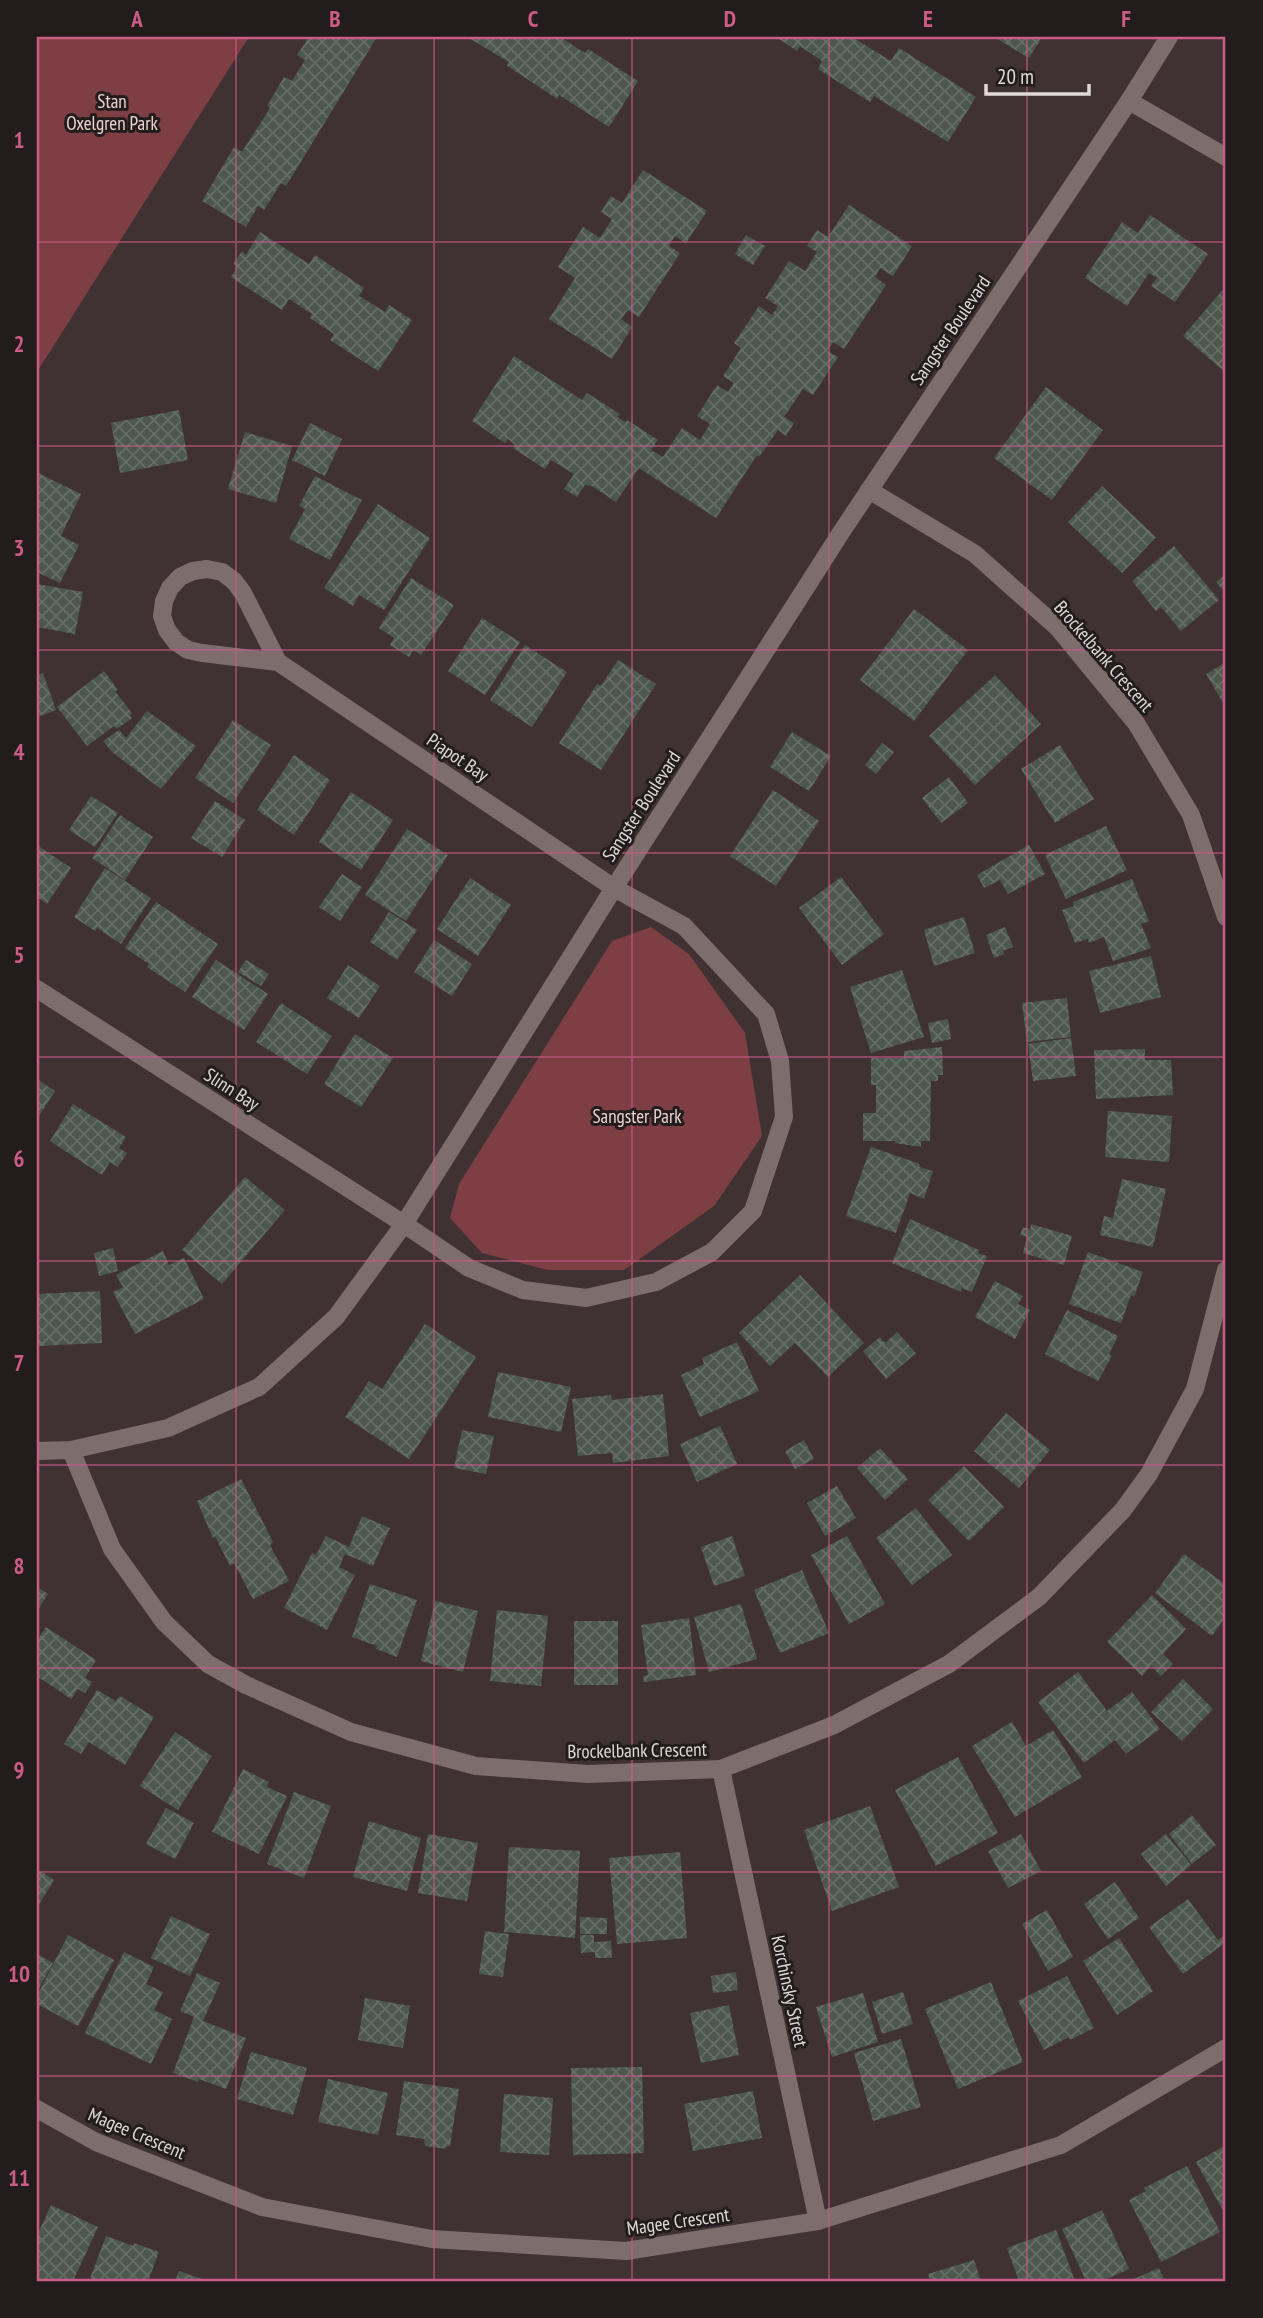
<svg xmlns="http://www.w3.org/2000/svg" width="1263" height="2318" font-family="'PT Sans Narrow',sans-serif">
<defs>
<pattern id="building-cross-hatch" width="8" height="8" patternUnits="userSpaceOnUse" patternTransform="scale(1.75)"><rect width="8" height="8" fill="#4c574e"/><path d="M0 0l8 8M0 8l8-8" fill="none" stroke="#666e67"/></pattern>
</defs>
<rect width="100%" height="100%" fill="#403232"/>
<!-- park -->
<g fill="#7d3f44">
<path d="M37,37H249L37,372Z"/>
<path d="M651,927L689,954L745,1033L762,1136L714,1206L624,1270H548L482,1253L450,1218L459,1184L612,941Z"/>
</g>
<!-- building -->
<g fill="url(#building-cross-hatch)">
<path d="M309,37H377L286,186L281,183L264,210L258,206L246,227L202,201L234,147L242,152L270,108L267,106L284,77L292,81L305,60L297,55Z"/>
<path d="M467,37H560L585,53L588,49L638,81L609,127L559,95L557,99L506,65L509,62Z"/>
<path d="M776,37H852L891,61L899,48L976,97L948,142L874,96L870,102L818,69L822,61L800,46L797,51Z"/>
<path d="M994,37H1042L1029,58Z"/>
<path d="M643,170L707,211L686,243L675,236L669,246L680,253L639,317L628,310L621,319L632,327L612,359L549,319L575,278L558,267L583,227L600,238L612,219L601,212L611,196L622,203Z"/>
<path d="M849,205L912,246L893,276L880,268L875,277L886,285L844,349L833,342L827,351L838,357L813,395L803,389L784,417L794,423L786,436L778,430L759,457L757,455L716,518L639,468L616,502L592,486L585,485L577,497L564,489L574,474L551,460L545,469L513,448L515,445L508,439L505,443L472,421L514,356L582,400L587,393L620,414L617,417L625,422L627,420L658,440L651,450L663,457L682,428L700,440L710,424L697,416L717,385L728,392L734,383L723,376L741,348L734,343L759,306L772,315L778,306L765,298L789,261L805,271L817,252L807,246L817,230L828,237Z"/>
<path d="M1150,215L1208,254L1175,302L1151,286L1157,278L1149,273L1127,306L1085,278L1122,222L1138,233Z"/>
<path d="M260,232L309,264L315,255L364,288L359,296L385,312L389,305L412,320L378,371L330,340L334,334L310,318L312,314L289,299L282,310L231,277L237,267L233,264L242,251L246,255Z"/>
<path d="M746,235L765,246L753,265L735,254Z"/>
<path d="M1226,286V373L1183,336Z"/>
<path d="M1046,387L1103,430L1052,500L994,458Z"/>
<path d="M179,410L188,460L120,473L111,423Z"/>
<path d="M310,423L342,439L325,476L292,460Z"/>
<path d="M245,432L292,446L276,503L228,489Z"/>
<path d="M38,473L81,494L61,536L79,545L60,583L37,572Z"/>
<path d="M315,476L362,500L330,560L289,539L305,509L299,506Z"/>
<path d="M1102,486L1156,537L1122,573L1068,522Z"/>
<path d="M378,504L430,538L384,610L359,595L353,606L324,588Z"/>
<path d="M1174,546L1219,600L1181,631L1161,607L1156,611L1132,581Z"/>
<path d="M1226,574V594L1216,582Z"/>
<path d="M411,578L454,605L421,655L413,650L409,657L390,645L394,638L379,628Z"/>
<path d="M37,584L83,592L75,634L37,627Z"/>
<path d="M914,609L968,650L914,721L860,680Z"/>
<path d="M482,618L520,642L485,695L448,671Z"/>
<path d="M525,645L567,672L532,727L490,700Z"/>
<path d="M618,660L656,684L601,770L559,743L597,684L601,686Z"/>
<path d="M1226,662V708L1206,674Z"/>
<path d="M104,671L118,690L115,691L132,713L130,715L132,718L117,729L114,726L87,746L57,707Z"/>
<path d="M43,673L56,710L37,717V676Z"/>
<path d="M995,675L1041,724L975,785L929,736Z"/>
<path d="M147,711L196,746L161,789L112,752L103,741L119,730L126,738Z"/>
<path d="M233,720L271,745L233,803L195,778Z"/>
<path d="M792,732L831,756L809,791L770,767Z"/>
<path d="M882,743L894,752L876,774L865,765Z"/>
<path d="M1060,745L1094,799L1055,823L1021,769Z"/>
<path d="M294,755L330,780L294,835L257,810Z"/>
<path d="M949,777L968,803L941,823L922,798Z"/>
<path d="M773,790L819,821L776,886L730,856Z"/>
<path d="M351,792L393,820L361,870L319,842Z"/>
<path d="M91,796L118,813L95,847L69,830Z"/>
<path d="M215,801L245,820L222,857L191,838Z"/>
<path d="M120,815L153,837L125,880L92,858Z"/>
<path d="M1106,826L1127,870L1066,899L1045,855Z"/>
<path d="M407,829L448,855L406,921L365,895Z"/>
<path d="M37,845L71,868L47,904L37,897Z"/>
<path d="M1029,845L1045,874L1008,894L1000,880L984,888L977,875Z"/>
<path d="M105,868L151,898L121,944L97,928L95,931L74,917Z"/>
<path d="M342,874L362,887L340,921L319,907Z"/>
<path d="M841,877L884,934L842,965L799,908Z"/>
<path d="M470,878L511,905L478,956L437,929Z"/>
<path d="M1132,879L1149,921L1141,924L1151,948L1113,961L1104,937L1089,943L1088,939L1075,943L1062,910L1074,906L1073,902Z"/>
<path d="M156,902L218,944L185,992L147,967L149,964L125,948Z"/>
<path d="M389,912L417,930L397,960L370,942Z"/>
<path d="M964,917L975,953L934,966L924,930Z"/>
<path d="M1005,927L1013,947L1003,951L1004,954L994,958L986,935Z"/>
<path d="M434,940L472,964L452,996L414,972Z"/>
<path d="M1151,956L1161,997L1100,1013L1089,971Z"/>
<path d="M216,960L268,994L244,1030L192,997Z"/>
<path d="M246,960L269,974L261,986L238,972Z"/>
<path d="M348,965L380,986L359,1018L327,998Z"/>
<path d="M902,970L924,1037L871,1053L850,987Z"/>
<path d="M1067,998L1071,1037L1027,1042L1022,1003Z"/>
<path d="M281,1003L332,1036L307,1074L256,1042Z"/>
<path d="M948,1019L951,1039L932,1043L928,1023Z"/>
<path d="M355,1034L393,1058L361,1107L324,1084Z"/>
<path d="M1071,1038L1076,1076L1033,1081L1028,1044Z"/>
<path d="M942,1047L943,1075H938V1081H931L930,1141H921V1147L895,1143V1141H863V1113H876V1085H871V1058H904V1051Z"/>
<path d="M1145,1049V1060H1171L1173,1095L1096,1099L1094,1050Z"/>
<path d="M37,1079L55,1091L37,1119Z"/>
<path d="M73,1104L126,1137L119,1148L127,1153L118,1167L110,1162L102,1175L50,1141Z"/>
<path d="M1108,1111L1172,1116L1169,1162L1105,1157Z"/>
<path d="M871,1147L920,1164L919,1167L933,1171L924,1199L910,1193L896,1233L846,1216Z"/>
<path d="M245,1177L285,1210L222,1284L182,1250Z"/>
<path d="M1122,1179L1166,1189L1153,1247L1100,1235L1104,1216L1113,1218Z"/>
<path d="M910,1219L979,1250L978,1253L987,1256L972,1292L962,1288L961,1292L892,1263Z"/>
<path d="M1031,1224L1072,1236L1064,1265L1023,1253L1027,1237L1020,1235L1023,1227L1030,1229Z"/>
<path d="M113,1248L118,1271L99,1276L94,1253Z"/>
<path d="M163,1251L169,1265L184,1258L204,1299L135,1334L113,1292L123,1287L116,1275Z"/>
<path d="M1088,1252L1143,1272L1134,1297L1131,1295L1121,1323L1069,1304Z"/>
<path d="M800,1275L864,1343L828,1377L795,1343L770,1366L739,1333Z"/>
<path d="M995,1281L1023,1296L1018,1304L1030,1310L1015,1339L975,1317Z"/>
<path d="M100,1291L102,1343L37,1346V1294Z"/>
<path d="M1067,1310L1118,1336L1109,1354L1112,1356L1098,1381L1045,1354Z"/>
<path d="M425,1324L476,1357L409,1459L345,1417L369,1381L382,1389Z"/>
<path d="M897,1332L916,1353L886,1379L863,1351L880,1337L885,1343Z"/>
<path d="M737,1342L759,1391L700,1417L681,1375L704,1364L702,1358Z"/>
<path d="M498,1372L571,1387L561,1432L488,1417Z"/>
<path d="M663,1394L669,1456L613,1463L612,1453L578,1456L572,1399L611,1395L612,1400Z"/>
<path d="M1006,1413L1050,1450L1019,1488L974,1451Z"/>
<path d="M720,1426L737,1464L697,1482L680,1444Z"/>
<path d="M462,1430L494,1436L486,1474L454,1468Z"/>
<path d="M804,1440L814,1459L795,1469L785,1451Z"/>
<path d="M880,1448L908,1479L885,1500L857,1468Z"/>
<path d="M964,1466L1004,1507L969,1541L928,1500Z"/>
<path d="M241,1479L273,1542L270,1545L289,1581L253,1599L234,1563L230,1566L215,1536L213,1538L197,1501Z"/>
<path d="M837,1486L856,1518L825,1536L807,1503Z"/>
<path d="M916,1508L952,1555L912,1585L876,1538Z"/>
<path d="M362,1516L390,1528L373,1566L345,1554L339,1567L355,1575L327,1630L284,1608L312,1553L316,1555L326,1536L349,1547Z"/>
<path d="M732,1536L745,1576L714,1586L701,1547Z"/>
<path d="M847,1536L885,1604L849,1624L811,1555Z"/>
<path d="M1184,1554L1226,1585V1616L1212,1636L1155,1593Z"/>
<path d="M802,1570L829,1633L780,1653L754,1590Z"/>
<path d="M370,1584L417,1600L397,1657L376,1649L377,1646L352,1637Z"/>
<path d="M37,1587L48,1594L37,1611Z"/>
<path d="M1152,1595L1186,1629L1163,1654L1173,1664L1161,1676L1151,1666L1142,1676L1107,1642Z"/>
<path d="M435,1601L478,1611L463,1672L421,1661Z"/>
<path d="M741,1604L757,1659L709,1672L694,1617Z"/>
<path d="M497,1610L548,1616L541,1686L490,1681Z"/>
<path d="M689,1618L696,1675L644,1682L643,1676L648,1675L641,1625Z"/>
<rect x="574" y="1621" width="44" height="64"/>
<path d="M46,1627L96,1660L85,1678L92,1682L85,1693L78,1689L71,1699L37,1676V1641Z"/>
<path d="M1078,1672L1107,1711L1132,1692L1160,1729L1126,1754L1115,1740L1084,1763L1038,1702Z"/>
<path d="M1183,1679L1213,1709L1182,1741L1151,1712Z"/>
<path d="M97,1690L116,1701L120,1696L154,1717L125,1765L89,1742L81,1754L64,1744Z"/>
<path d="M1012,1722L1026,1746L1053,1730L1082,1777L1015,1817L972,1746Z"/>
<path d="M175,1732L212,1756L178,1810L140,1786Z"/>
<path d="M958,1757L998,1833L936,1866L895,1790Z"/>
<path d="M243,1769L269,1782L267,1787L287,1796L259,1854L212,1832Z"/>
<path d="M294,1792L331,1806L304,1878L267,1864Z"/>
<path d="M870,1806L899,1887L832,1911L804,1830Z"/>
<path d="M166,1808L194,1823L175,1859L146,1844Z"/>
<path d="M1192,1815L1216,1845L1192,1864L1169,1834Z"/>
<path d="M369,1821L421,1838L407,1891L353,1877Z"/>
<path d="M428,1834L478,1843L467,1901L418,1893Z"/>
<path d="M1021,1834L1041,1871L1008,1888L988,1851Z"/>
<path d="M1166,1834L1191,1865L1166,1886L1141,1854Z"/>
<path d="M509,1847L580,1851L575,1938L504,1932Z"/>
<path d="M680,1852L687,1938L617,1944L609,1858Z"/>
<path d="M37,1869L54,1880L37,1908Z"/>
<path d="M1115,1882L1139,1918L1108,1939L1084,1904Z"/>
<path d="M1188,1899L1218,1940L1224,1936L1226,1942L1183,1974L1149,1927Z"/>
<path d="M1047,1910L1073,1957L1048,1971L1022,1924Z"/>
<path d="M171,1916L210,1934L190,1976L151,1958Z"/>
<path d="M580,1917L607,1918V1934H580Z"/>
<path d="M485,1931L509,1934L503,1977L479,1974Z"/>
<path d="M68,1935L114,1960L78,2026L37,2004V1996Z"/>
<path d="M580,1935H594V1942L611,1941L612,1958H595V1952L581,1953Z"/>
<path d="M1119,1938L1153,1991L1117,2015L1083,1961Z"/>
<path d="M124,1952L154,1967L146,1984L163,1992L154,2010L172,2019L151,2064L85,2033Z"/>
<path d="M37,1954L53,1963L37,1992Z"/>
<path d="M736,1972L738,1990L713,1993L711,1976Z"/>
<path d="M197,1973L220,1983L203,2021L246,2038L226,2089L199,2079L198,2082L173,2073L194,2017L180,2011Z"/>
<path d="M1067,1976L1094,2028L1070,2040L1069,2037L1044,2050L1018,2001Z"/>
<path d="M991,1982L1023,2062L958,2089L925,2009Z"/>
<path d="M903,1992L913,2024L882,2034L872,2002Z"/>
<path d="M863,1993L878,2042L832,2057L816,2007Z"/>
<path d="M365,1998L410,2006L403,2048L358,2040Z"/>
<path d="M729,2005L739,2055L701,2063L690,2013Z"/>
<path d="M901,2039L921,2107L873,2121L854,2053Z"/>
<path d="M251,2052L307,2068L293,2115L237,2099Z"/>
<path d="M642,2067L644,2153L573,2155L571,2068Z"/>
<path d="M328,2079L388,2093L378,2135L318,2122Z"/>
<path d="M404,2081L459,2089L450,2146H447L446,2149L425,2146L424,2139L396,2135Z"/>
<path d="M753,2091L762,2138L693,2151L684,2104Z"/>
<path d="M504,2094L553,2098L549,2155L500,2152Z"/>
<path d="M1226,2145V2216L1196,2162Z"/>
<path d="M1187,2166L1220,2232L1161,2262L1129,2200L1146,2191L1144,2188Z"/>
<path d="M51,2205L98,2227L73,2281H43L37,2278V2236Z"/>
<path d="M1102,2210L1129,2269L1102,2281H1086L1062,2229Z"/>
<path d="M1056,2230L1075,2281H1019L1007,2248Z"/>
<path d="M106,2236L133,2246L134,2243L159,2252L148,2281H89Z"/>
<path d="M974,2260L981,2281H930L928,2274Z"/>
<path d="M1159,2268L1165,2281H1129Z"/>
<path d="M179,2271L208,2281H175Z"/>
</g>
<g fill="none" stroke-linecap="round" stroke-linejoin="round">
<!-- minor -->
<g stroke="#7d6d6d" stroke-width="18">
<path d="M1129,101L1226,157"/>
<path d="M869,490L975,554L1058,628L1136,723L1191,815L1226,917"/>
<path d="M37,989L404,1224L469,1268L523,1290L586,1298L656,1282L712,1252L753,1211L784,1117L780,1061L766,1014L684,926L614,888L278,662L202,653L188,650L176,642L167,630L162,616L164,601L170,588L180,577L193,571L207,569L222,572L234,581L243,593L278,662"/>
<path d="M71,1450L112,1549L164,1622L208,1664L246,1685L351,1732L476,1766L588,1774L721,1769L834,1725L949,1664L1039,1597L1123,1510L1149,1474L1195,1389L1226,1270"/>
<path d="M721,1769L818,2221"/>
<path d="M37,2109L96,2142L262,2207L432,2239L626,2251L818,2221L1061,2145L1226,2048"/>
</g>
<!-- tertiary -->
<path stroke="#7d6d6d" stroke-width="18" d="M37,1451L71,1450L168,1428L259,1387L336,1317L404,1224L614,888L842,531L1129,101L1169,37"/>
</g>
<!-- grid -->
<path fill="none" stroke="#cc5b86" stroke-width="2" stroke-opacity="0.55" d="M236,37V2281M434,37V2281M632,37V2281M829,37V2281M1027,37V2281M37,242H1226M37,446H1226M37,650H1226M37,853H1226M37,1057H1226M37,1261H1226M37,1465H1226M37,1668H1226M37,1872H1226M37,2076H1226"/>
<g text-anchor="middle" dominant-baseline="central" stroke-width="6" stroke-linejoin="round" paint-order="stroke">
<!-- park labels -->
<g font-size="19" fill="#eed2d2" stroke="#221c1c">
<text x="112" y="101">Stan<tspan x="112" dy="22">Oxelgren Park</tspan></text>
<text x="637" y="1116">Sangster Park</text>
</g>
<!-- street labels -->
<g font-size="19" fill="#e0d7d7" stroke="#221c1c">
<text transform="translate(950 330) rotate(-56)">Sangster Boulevard</text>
<text transform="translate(1104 656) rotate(49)">Brockelbank Crescent</text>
<text transform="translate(458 757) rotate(34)">Piapot Bay</text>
<text transform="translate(641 806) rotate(-57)">Sangster Boulevard</text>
<text transform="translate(232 1089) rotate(33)">Slinn Bay</text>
<text transform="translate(637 1750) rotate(-1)">Brockelbank Crescent</text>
<text transform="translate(790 1991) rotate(78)">Korchinsky Street</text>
<text transform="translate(137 2133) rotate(23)">Magee Crescent</text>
<text transform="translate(678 2221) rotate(-8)">Magee Crescent</text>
</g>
</g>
<!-- border -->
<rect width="1263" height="2318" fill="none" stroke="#221c1c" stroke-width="77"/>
<!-- scale -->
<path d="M986 84v10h103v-10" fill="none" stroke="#e0d7d7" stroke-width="3.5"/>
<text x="997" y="84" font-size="21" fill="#e0d7d7" stroke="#221c1c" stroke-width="5" paint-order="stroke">20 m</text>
<rect x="38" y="38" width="1186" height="2242" fill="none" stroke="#cc5b86" stroke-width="2.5"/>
<g font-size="23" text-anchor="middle" font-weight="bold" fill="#cc5b86">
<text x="137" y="27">A</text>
<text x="335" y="27">B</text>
<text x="533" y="27">C</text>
<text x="730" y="27">D</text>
<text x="928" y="27">E</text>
<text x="1126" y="27">F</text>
<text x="19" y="148">1</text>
<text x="19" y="352">2</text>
<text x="19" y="556">3</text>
<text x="19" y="760">4</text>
<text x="19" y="963">5</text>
<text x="19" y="1167">6</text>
<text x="19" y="1371">7</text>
<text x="19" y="1574">8</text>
<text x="19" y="1778">9</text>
<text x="19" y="1982">10</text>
<text x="19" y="2186">11</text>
</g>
</svg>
